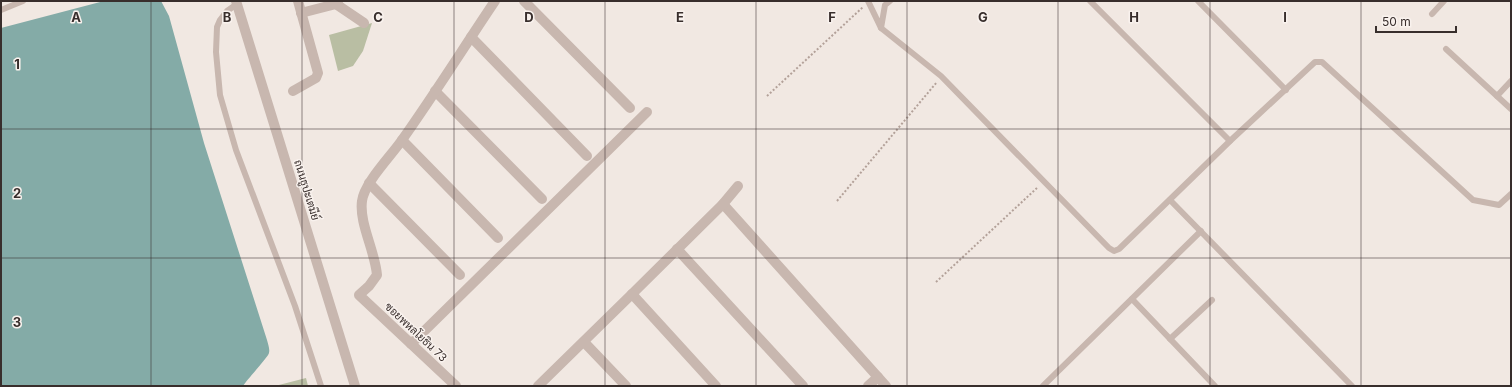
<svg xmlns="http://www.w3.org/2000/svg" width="1512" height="387" font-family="Inter,Sarabun,sans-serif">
<rect width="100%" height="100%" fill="#f1e8e2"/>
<!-- green -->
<g fill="#b9bea3">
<path d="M372,23L363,51L353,66L338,71L329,35Z"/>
<path d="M306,378L308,386H275Z"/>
</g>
<!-- water -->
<path fill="#84aba7" d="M104,1H161L169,16L204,143L267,340C268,344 270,349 269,353C268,357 247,380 243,386H1V28Z"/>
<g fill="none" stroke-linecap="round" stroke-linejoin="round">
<!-- path -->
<g stroke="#b3a199" stroke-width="2" stroke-dasharray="2 2" stroke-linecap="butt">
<path d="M767,96L863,7"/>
<path d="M837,201L937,82"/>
<path d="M936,282L1038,187"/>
</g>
<!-- lane -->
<g stroke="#c8b7af" stroke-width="6">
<path d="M868,1L881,28L885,5L890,1"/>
<path d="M1090,1L1230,141"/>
<path d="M1198,1L1286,90"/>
<path d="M237,4L227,11L220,20L217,27L216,52L220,95L236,150L295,306L321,386"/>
<path d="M1,10L23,1"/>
<path d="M1432,14L1444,1"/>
<path d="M881,28L941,76L1109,248L1114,251L1119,249L1230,141L1315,62H1322L1473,200L1499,205L1511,194"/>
<path d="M1446,49L1511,109"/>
<path d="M1497,96L1511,81"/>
<path d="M1170,200L1352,386"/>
<path d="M1132,299L1215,386"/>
<path d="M1170,339L1212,300"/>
<path d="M1043,386L1201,231"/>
</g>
<!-- street -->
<g stroke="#c8b7af" stroke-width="10">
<path d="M236,1L355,386"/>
<path d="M524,1L630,108"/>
<path d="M336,4L364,23"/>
<path d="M301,13L336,4L338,1"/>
<path d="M471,37L587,156"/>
<path d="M293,91L316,78L318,73L298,1"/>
<path d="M435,91L542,199"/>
<path d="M402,140L498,238"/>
<path d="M369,183L460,275"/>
<path d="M723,204L886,386"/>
<path d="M677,249L803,386"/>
<path d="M632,294L716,386"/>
<path d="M584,342L626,386"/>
<path d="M411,344L647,112"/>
<path d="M456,386L359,295L369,286L377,275C375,251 359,223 362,201C364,183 391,156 402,140C434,95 464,47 495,1"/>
<path d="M538,386L632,294L723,204L738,186"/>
<path d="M868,386L878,377"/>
</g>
</g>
<!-- grid -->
<path fill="none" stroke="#382e2c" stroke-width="1" stroke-opacity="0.55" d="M151,1V386M302,1V386M454,1V386M605,1V386M756,1V386M907,1V386M1058,1V386M1210,1V386M1361,1V386M1,129H1511M1,258H1511"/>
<g text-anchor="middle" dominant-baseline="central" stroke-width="3" stroke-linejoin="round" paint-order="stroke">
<!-- street labels -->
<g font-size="11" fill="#382e2c" stroke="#f9f2ee">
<text transform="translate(307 190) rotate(73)">ถนนธูปะเตมีย์</text>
<text transform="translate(416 332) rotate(43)">ซอยพหลโยธิน 73</text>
</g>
</g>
<g font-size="13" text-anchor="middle" font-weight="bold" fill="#382e2c" stroke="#f9f2ee" stroke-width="3" stroke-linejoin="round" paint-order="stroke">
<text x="76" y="22">A</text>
<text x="227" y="22">B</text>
<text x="378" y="22">C</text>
<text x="529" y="22">D</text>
<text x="680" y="22">E</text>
<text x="832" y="22">F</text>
<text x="983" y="22">G</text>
<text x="1134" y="22">H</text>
<text x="1285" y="22">I</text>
<text x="17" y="69">1</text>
<text x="17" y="198">2</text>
<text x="17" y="327">3</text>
</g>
<!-- border -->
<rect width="1512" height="387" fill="none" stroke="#382e2c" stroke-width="4"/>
<!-- scale -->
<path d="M1376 26v6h80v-6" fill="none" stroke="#382e2c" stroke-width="2"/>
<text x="1382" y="26" font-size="12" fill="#382e2c" stroke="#f9f2ee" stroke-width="3" paint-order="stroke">50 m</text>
</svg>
